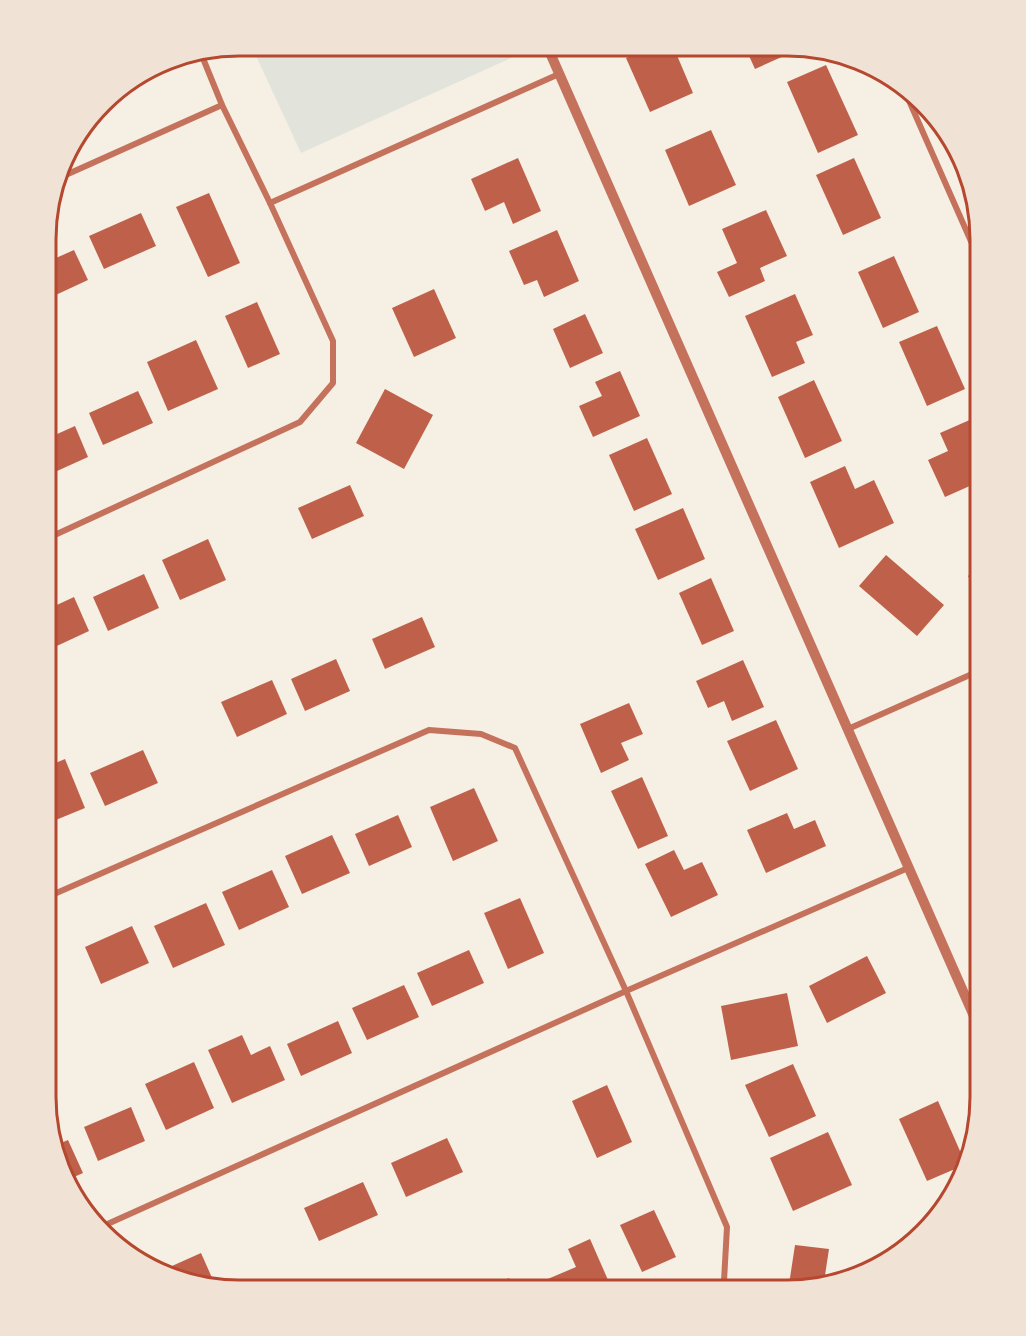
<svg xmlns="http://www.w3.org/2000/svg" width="1026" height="1336" font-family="Cabin,sans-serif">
<rect width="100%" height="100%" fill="#f6efe4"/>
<!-- green -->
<path fill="#e2e4dc" d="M251,45L517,46L520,54L301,153Z"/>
<!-- building -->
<g fill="#bf614a">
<path d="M652,46H673L693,93L650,112L626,58Z"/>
<path d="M745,47H804L755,69Z"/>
<path d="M826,65L858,135L818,153L787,82Z"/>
<path d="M711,130L736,185L689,206L665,150Z"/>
<path d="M518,158L541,211L513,224L504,202L485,211L471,179Z"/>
<path d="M854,158L881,218L843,235L816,175Z"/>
<path d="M209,193L240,263L208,277L176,207Z"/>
<path d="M766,210L787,256L760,268L765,281L729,297L717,272L737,263L722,229Z"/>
<path d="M141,213L156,246L104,269L89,236Z"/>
<path d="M557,230L579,281L544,297L537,280L524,285L509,251Z"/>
<path d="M74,250L88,280L47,299V262Z"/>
<path d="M894,256L919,312L883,328L858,272Z"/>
<path d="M434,289L456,338L414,357L392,308Z"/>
<path d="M795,294L813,335L796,342L805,363L772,377L745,316Z"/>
<path d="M257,302L280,354L248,368L225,316Z"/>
<path d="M585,314L603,353L570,368L553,329Z"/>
<path d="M937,326L965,389L927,406L899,342Z"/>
<path d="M196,340L218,389L168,411L147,362Z"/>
<path d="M620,371L640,416L593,437L579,406L602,396L595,382Z"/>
<path d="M814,380L842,441L805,458L778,397Z"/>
<path d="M385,389L433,415L404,469L356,443Z"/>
<path d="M138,391L153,423L103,445L89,413Z"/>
<path d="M981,415V481L945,497L928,460L948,451L940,433Z"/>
<path d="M75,426L88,457L46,476V439Z"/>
<path d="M647,438L672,494L634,511L609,455Z"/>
<path d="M845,466L855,489L874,480L894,523L839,548L810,482Z"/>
<path d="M350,485L364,516L312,539L298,508Z"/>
<path d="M683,508L705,559L658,580L635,529Z"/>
<path d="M208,539L226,580L180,600L162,560Z"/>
<path d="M981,543V581L968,577Z"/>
<path d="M886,555L944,605L917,636L859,586Z"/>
<path d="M144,574L159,608L108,631L93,597Z"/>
<path d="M711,578L734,631L702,645L679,593Z"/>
<path d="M74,597L89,631L46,651V610Z"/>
<path d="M422,617L435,647L385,669L372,639Z"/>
<path d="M336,659L350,691L305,711L291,679Z"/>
<path d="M743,660L764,707L732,721L724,701L708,708L696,681Z"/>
<path d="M272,680L287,714L237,737L221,702Z"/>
<path d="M629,703L643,734L621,743L629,760L601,773L580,724Z"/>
<path d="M776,720L798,769L750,791L727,741Z"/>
<path d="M981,740V793H979L971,742Z"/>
<path d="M143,750L158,783L105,806L90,773Z"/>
<path d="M65,759L85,808L46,824V767Z"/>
<path d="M642,777L668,836L638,849L611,791Z"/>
<path d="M474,788L498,841L453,861L430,807Z"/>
<path d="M787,813L794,829L815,820L826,846L766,873L747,830Z"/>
<path d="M398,815L412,847L369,866L355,834Z"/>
<path d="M332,835L350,873L302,894L285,856Z"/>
<path d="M674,850L684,870L702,862L718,895L671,917L645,864Z"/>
<path d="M272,870L289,907L239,930L222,892Z"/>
<path d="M520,898L544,953L508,969L484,913Z"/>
<path d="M206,903L225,945L173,968L154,926Z"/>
<path d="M132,926L149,963L101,984L85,947Z"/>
<path d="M469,950L484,983L432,1006L417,973Z"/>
<path d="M867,956L886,993L827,1023L809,986Z"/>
<path d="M404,985L419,1017L367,1040L352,1008Z"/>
<path d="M787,993L798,1046L731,1060L721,1006Z"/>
<path d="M338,1021L352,1053L301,1076L287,1044Z"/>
<path d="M242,1035L251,1055L270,1046L285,1080L232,1103L208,1050Z"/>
<path d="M194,1062L214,1108L166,1130L145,1084Z"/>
<path d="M793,1064L816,1116L769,1137L745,1085Z"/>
<path d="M607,1085L632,1142L597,1158L572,1101Z"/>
<path d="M938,1101L964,1160L962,1166L927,1181L899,1119Z"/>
<path d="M131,1107L145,1141L98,1161L84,1127Z"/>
<path d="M828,1132L852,1185L793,1211L770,1158Z"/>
<path d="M447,1138L463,1172L406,1197L391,1163Z"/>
<path d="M68,1140L83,1173L65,1181L56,1145Z"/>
<path d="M363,1182L378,1215L319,1241L304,1208Z"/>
<path d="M654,1210L676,1257L642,1272L620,1225Z"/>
<path d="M590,1239L612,1289L609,1290H547L543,1281L576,1267L568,1249Z"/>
<path d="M795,1245L829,1249L824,1282L788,1291Z"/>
<path d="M201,1253L217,1289H216L163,1270Z"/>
<path d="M509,1278L514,1290H482Z"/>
</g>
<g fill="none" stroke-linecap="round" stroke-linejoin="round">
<!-- minor -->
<g stroke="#c5725c" stroke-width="6">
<path d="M903,87L981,264"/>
<path d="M59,178L222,105"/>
<path d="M270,203L559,74"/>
<path d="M46,539L300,422L333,383V341L270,203L222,105L200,51"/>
<path d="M848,729L981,670"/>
<path d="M45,898L429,730L481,734L515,748L626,991L727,1227L724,1281L716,1291"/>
<path d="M103,1226L626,991L908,868"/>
</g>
<!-- tertiary -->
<path stroke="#c5725c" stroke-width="10" d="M547,46L981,1032"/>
</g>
<!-- crop -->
<path d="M0 0H1026V1336H0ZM239 56H787A183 183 0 0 1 970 239V1097A183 183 0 0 1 787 1280H239A183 183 0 0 1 56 1097V239A183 183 0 0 1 239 56Z" fill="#f1e2d6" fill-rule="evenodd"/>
<path fill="none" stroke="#b5482f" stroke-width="3" d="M239 56H787A183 183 0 0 1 970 239V1097A183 183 0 0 1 787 1280H239A183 183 0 0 1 56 1097V239A183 183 0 0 1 239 56Z"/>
</svg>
